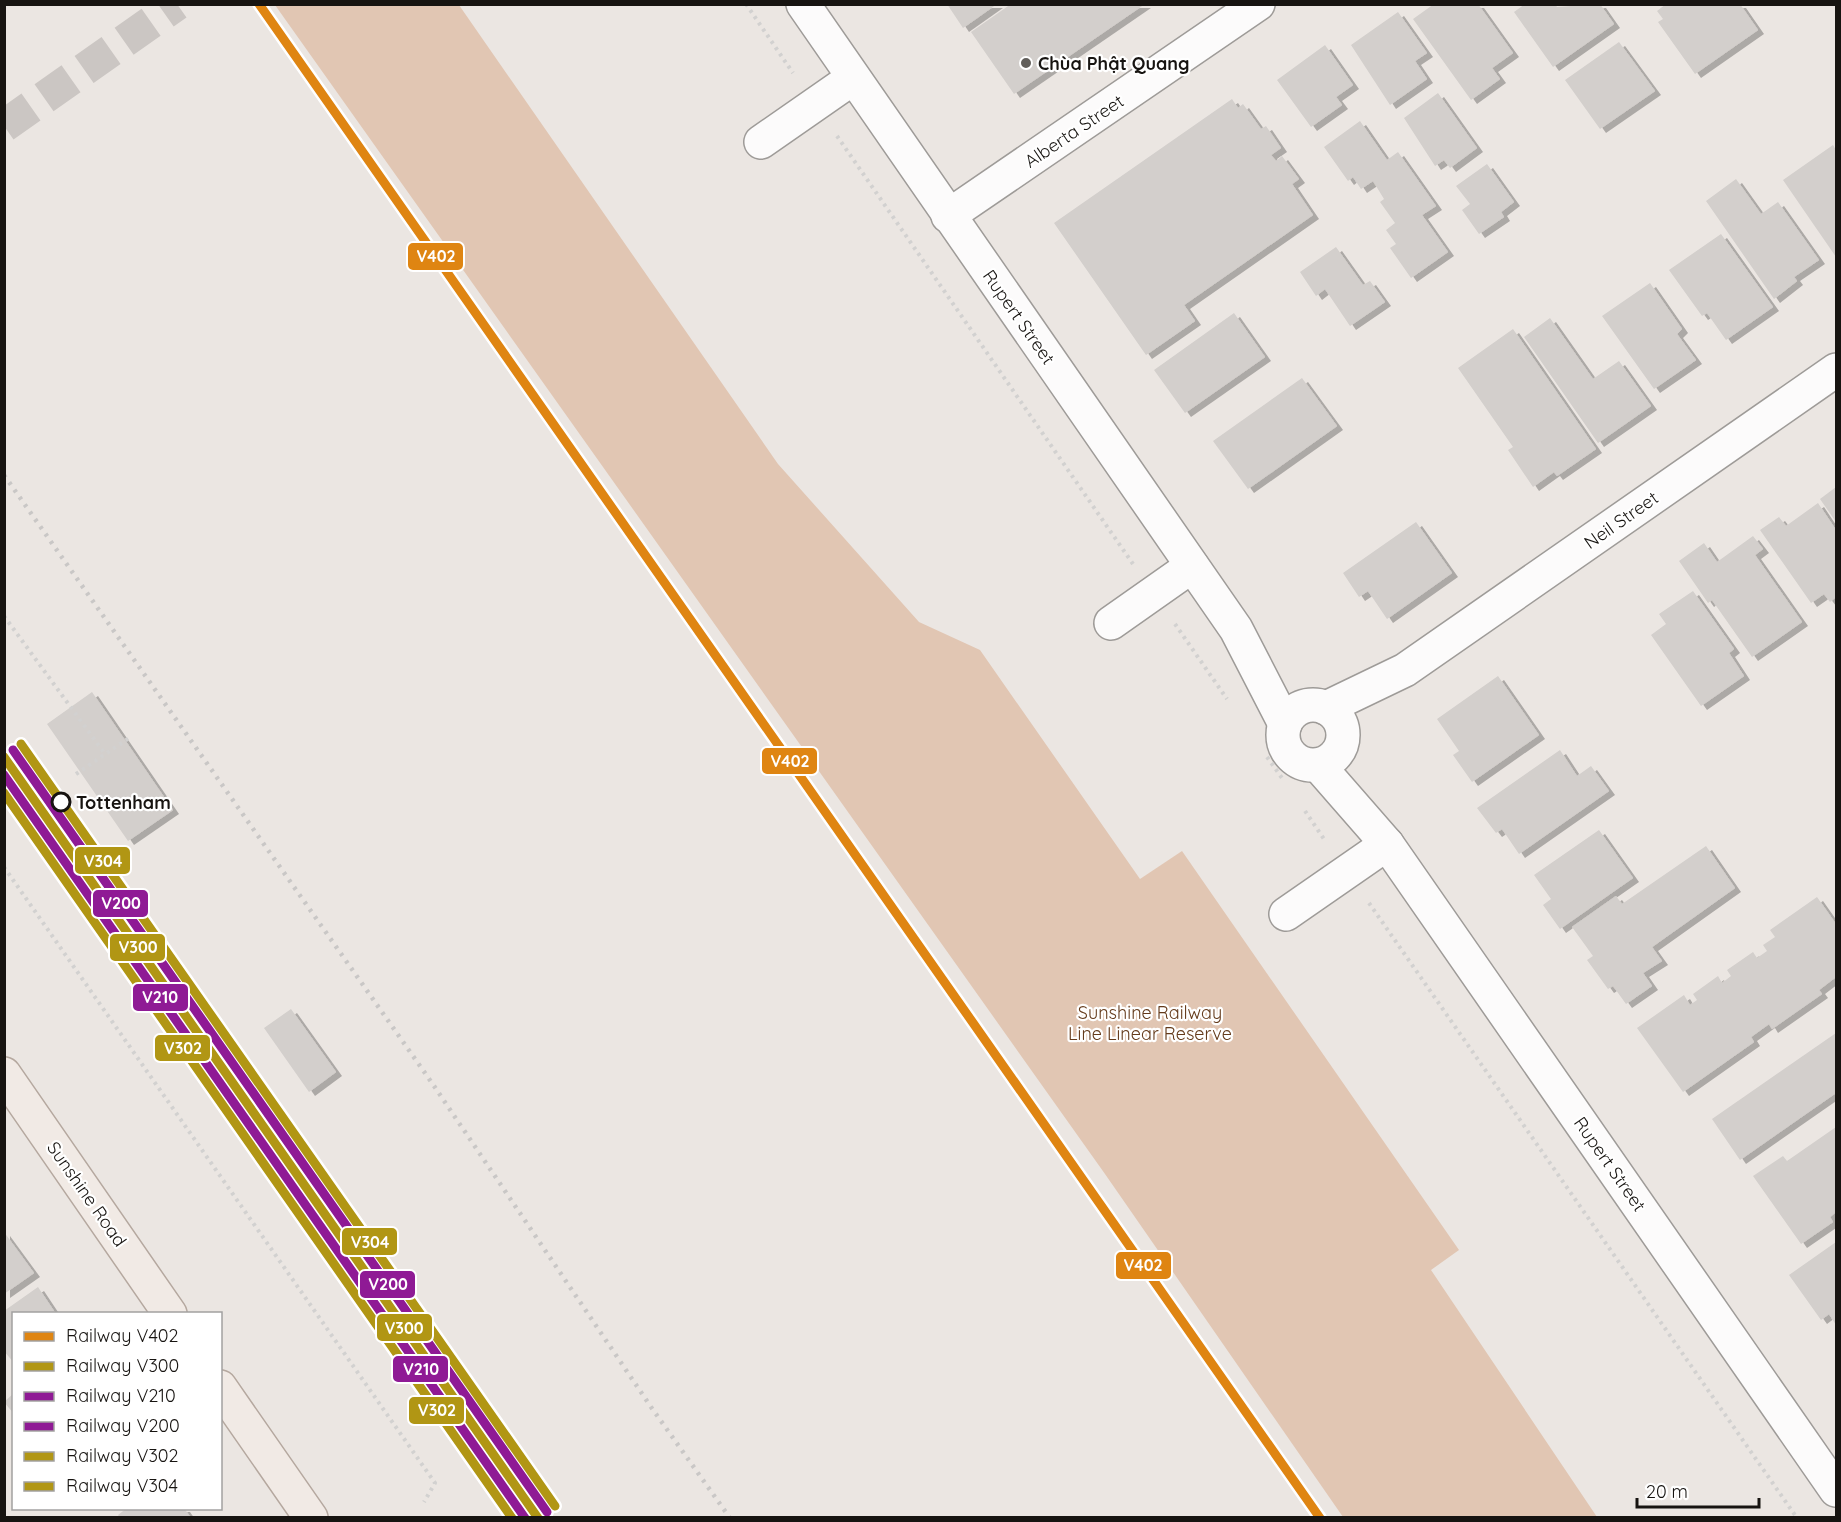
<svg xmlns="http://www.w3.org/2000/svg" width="1841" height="1522" font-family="Quicksand,sans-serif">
<defs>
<filter id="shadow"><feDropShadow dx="6" dy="4" stdDeviation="0" flood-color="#0004"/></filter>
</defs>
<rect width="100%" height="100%" fill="#ebe6e2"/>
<!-- green -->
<path fill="#e1c6b3" d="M275,5H459L778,464L919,622L980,650L1140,879L1182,851L1459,1250L1431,1270L1597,1517H1343L1105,1174Z"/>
<!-- building -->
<g fill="#d3cfcc" filter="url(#shadow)">
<path d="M947,4H997L963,28Z"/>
<path d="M1011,4H1145L1014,94L971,32Z"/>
<path d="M1434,4H1478L1513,53L1492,68L1500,79L1471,100L1413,19Z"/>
<path d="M1525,4H1555L1557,7L1600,4L1614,24L1553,67L1514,12Z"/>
<path d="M1666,4H1740L1758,30L1695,74L1658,22L1663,19L1657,11Z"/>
<path d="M1398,12L1427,53L1415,61L1427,79L1390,105L1351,45Z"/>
<path d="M1619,42L1655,91L1600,129L1565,80Z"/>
<path d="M1325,45L1353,85L1336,97L1342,105L1311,127L1277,80Z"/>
<path d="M1438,93L1477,148L1450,168L1444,160L1435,166L1404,118Z"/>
<path d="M1232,99L1238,108L1243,104L1261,129L1266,126L1281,148L1271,155L1276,161L1282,156L1299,179L1292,184L1313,215L1184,305L1195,321L1146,355L1054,223Z"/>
<path d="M1360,121L1387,160L1398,152L1436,206L1422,215L1448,252L1411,278L1390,248L1396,244L1386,230L1395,223L1380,202L1384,199L1373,181L1361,189L1353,177L1348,181L1324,147Z"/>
<path d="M1833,145L1836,150V257L1783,180Z"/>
<path d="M1487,164L1514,202L1501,212L1504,217L1479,234L1462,210L1470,204L1456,186Z"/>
<path d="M1736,179L1761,214L1778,202L1819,260L1794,277L1797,281L1774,299L1706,201Z"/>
<path d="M1721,234L1773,307L1726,340L1707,313L1702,316L1669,270Z"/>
<path d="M1336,247L1363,285L1370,281L1385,302L1350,326L1325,289L1316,296L1300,272Z"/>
<path d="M1650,283L1682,329L1677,334L1696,360L1654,389L1602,316Z"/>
<path d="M1234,313L1265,357L1185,413L1154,370Z"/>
<path d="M1550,318L1593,379L1619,361L1651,406L1598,443L1524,337Z"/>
<path d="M1513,329L1596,449L1557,476L1554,472L1533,487L1508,450L1513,447L1458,368Z"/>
<path d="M1302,378L1337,426L1248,489L1213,441Z"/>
<path d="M1836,487V522L1820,499Z"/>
<path d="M1818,503L1836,530V597L1830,602L1824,594L1811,603L1760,530L1779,517L1786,526Z"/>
<path d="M1416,522L1452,573L1387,619L1368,591L1359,597L1343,573Z"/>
<path d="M1753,536L1763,549L1755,555L1802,622L1752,657L1712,600L1708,603L1679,561L1704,543L1717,562Z"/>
<path d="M1693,591L1734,649L1729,653L1744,676L1701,706L1651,635L1666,624L1659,614Z"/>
<path d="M1498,676L1539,735L1472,782L1453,755L1459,751L1437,719Z"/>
<path d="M92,692L173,810L128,841L47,724Z"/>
<path d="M1560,750L1577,776L1591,766L1609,791L1519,854L1502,829L1496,833L1477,808Z"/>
<path d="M1599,830L1633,878L1560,929L1543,905L1551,899L1534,875Z"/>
<path d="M1706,846L1735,888L1652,947L1662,961L1643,973L1652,986L1626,1004L1613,986L1608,989L1587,960L1593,956L1572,927L1616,896L1622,904Z"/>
<path d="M1817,897L1836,924V977L1819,990L1822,994L1772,1029L1769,1024L1751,1037L1754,1042L1683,1092L1637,1028L1684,995L1690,1005L1697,1000L1693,994L1718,976L1722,983L1731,976L1727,970L1753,952L1757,958L1767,951L1763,945L1775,937L1770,930Z"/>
<path d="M291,1009L336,1072L309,1092L264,1028Z"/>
<path d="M1836,1033V1093L1740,1160L1712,1119Z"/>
<path d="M1836,1127V1212L1830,1217L1833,1222L1801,1244L1753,1176L1783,1156L1787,1161Z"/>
<path d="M4,1232L34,1273L4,1294Z"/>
<path d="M1836,1242V1325L1829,1314L1821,1320L1789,1275Z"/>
<path d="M38,1287L56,1314H14V1363L4,1351V1311Z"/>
<path d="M14,1393V1414L4,1402Z"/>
<path d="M127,1508H184L191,1518H120L118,1515Z"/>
</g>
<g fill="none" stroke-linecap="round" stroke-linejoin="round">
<!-- major-tunnel -->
<path stroke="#cbc6c3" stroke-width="33" stroke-dasharray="33 16" stroke-linecap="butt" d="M4,126L177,4"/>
<defs>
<g id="minor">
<path d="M803,4L1236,629L1285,724"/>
<path d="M761,142L853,78"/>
<path d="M948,216L1258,4"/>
<path d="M1111,623L1192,566"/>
<circle cx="1313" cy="735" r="30"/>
<path d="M1326,708L1405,670L1836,370"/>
<path d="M1318,765L1387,844L1836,1490"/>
<path d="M1286,914L1387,844"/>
</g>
<g id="major">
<path d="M4,1074L170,1314"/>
<path d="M220,1387L311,1518"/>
</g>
</defs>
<!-- minor casing -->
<use href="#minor" stroke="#9e9b98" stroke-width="36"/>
<!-- major casing -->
<use href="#major" stroke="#b5a89f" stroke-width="36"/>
<!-- path -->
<g stroke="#d2d1d0" stroke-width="4" stroke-dasharray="3 4.5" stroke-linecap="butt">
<path d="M746,4L793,73"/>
<path d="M837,136L1133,564"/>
<path d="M4,616L105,754"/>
<path d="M1175,624L1227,699"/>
<path d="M1267,757L1282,778"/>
<path d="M76,774L129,738"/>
<path d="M1305,811L1326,842"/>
<path d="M4,867L435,1483L424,1502"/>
<path d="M1369,903L1797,1518"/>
</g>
<!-- minor -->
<use href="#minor" stroke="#fcfbfb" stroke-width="33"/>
<!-- major -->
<use href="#major" stroke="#f1eae5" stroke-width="33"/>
<!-- rail -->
<path stroke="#c9c7c6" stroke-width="4.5" stroke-dasharray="3 6" stroke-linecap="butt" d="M4,475L432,1083L651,1407L730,1518"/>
<defs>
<path id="rail-1" d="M259,4L1320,1518"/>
<path id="rail-2" d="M4,757L538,1518"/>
<path id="rail-3" d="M4,775L525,1518"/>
<path id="rail-4" d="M13,750L547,1512"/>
<path id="rail-5" d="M4,793L512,1518"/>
<path id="rail-6" d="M21,744L555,1506"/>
</defs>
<!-- rail-1 casing -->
<use href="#rail-1" stroke="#fff" stroke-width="14"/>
<!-- rail-2 casing -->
<use href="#rail-2" stroke="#fff" stroke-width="14"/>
<!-- rail-3 casing -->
<use href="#rail-3" stroke="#fff" stroke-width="14"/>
<!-- rail-4 casing -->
<use href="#rail-4" stroke="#fff" stroke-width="14"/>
<!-- rail-5 casing -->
<use href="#rail-5" stroke="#fff" stroke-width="14"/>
<!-- rail-6 casing -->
<use href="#rail-6" stroke="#fff" stroke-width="14"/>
<!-- rail-1 -->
<use href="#rail-1" stroke="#df8512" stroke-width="9"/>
<!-- rail-2 -->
<use href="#rail-2" stroke="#b19614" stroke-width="9"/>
<!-- rail-3 -->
<use href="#rail-3" stroke="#8f1a95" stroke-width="9"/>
<!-- rail-4 -->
<use href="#rail-4" stroke="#8f1a95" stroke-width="9"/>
<!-- rail-5 -->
<use href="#rail-5" stroke="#b19614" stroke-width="9"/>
<!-- rail-6 -->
<use href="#rail-6" stroke="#b19614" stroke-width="9"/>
</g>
<!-- markers -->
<circle fill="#615e5a" stroke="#fff" stroke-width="2" cx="1026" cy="63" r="6"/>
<circle fill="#fff" stroke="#171411" stroke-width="3" cx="61" cy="802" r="9"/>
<g text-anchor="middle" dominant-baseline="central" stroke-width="4.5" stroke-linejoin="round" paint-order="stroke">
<!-- poi labels -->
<g font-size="18" font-weight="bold" fill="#171411" stroke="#fff" text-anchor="start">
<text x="1038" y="63">Chùa Phật Quang</text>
</g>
<!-- street labels -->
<g font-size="18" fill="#171411" stroke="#fff">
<text transform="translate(1074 131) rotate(-34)">Alberta Street</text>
<text transform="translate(1019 317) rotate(55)">Rupert Street</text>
<text transform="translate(1621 520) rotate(-35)">Neil Street</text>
<text transform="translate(1610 1164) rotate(55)">Rupert Street</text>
<text transform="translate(87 1194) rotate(55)">Sunshine Road</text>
</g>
<!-- stop labels -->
<g font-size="18" font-weight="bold" fill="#171411" stroke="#fff" text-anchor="start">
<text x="76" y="802">Tottenham</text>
</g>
<!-- park labels -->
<g font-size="18" fill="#643a1a" stroke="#fff">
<text x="1150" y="1012">Sunshine Railway<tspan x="1150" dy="21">Line Linear Reserve</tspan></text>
</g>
</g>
<g stroke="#fff" stroke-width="2">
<rect x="407" y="242" width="57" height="29" rx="6" fill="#df8512"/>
<rect x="761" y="747" width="57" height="28" rx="6" fill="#df8512"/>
<rect x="74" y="846" width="57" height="29" rx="6" fill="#b19614"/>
<rect x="92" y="889" width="57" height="29" rx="6" fill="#8f1a95"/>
<rect x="109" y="933" width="57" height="29" rx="6" fill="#b19614"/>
<rect x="132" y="983" width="57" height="29" rx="6" fill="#8f1a95"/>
<rect x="154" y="1034" width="57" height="28" rx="6" fill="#b19614"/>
<rect x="341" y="1227" width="57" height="29" rx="6" fill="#b19614"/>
<rect x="1115" y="1251" width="57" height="29" rx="6" fill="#df8512"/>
<rect x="359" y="1270" width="57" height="29" rx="6" fill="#8f1a95"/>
<rect x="376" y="1313" width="57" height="29" rx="6" fill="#b19614"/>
<rect x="392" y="1355" width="57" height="28" rx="6" fill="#8f1a95"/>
<rect x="408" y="1396" width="57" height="29" rx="6" fill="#b19614"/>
</g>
<g font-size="16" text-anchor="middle" font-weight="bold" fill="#fff">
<text x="436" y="262">V402</text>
<text x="790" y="767">V402</text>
<text x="103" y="867">V304</text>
<text x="121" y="909">V200</text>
<text x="138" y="953">V300</text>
<text x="160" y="1003">V210</text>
<text x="183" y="1054">V302</text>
<text x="370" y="1248">V304</text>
<text x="1143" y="1271">V402</text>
<text x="388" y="1290">V200</text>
<text x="404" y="1334">V300</text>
<text x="421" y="1375">V210</text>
<text x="437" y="1416">V302</text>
</g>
<!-- border -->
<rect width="1841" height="1522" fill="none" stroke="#171411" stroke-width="12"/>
<!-- legend -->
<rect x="12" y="1312" width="210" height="198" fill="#ffffff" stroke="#a2a1a0" stroke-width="1.5"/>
<rect x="24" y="1332" width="30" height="9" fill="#df8512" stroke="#a2a1a0" stroke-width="1.5"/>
<text x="66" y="1342" font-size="18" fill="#171411">Railway V402</text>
<rect x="24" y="1362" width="30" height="9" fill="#b19614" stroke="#a2a1a0" stroke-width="1.5"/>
<text x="66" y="1372" font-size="18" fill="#171411">Railway V300</text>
<rect x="24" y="1392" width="30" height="9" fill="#8f1a95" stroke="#a2a1a0" stroke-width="1.5"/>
<text x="66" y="1402" font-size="18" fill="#171411">Railway V210</text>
<rect x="24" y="1422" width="30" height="9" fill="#8f1a95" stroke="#a2a1a0" stroke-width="1.5"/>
<text x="66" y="1432" font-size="18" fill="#171411">Railway V200</text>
<rect x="24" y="1452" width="30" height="9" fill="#b19614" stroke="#a2a1a0" stroke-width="1.5"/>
<text x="66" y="1462" font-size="18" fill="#171411">Railway V302</text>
<rect x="24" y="1482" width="30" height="9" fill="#b19614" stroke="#a2a1a0" stroke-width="1.5"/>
<text x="66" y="1492" font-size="18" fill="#171411">Railway V304</text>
<!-- scale -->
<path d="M1637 1498v9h122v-9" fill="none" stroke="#171411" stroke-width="3"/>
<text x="1646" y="1498" font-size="18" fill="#171411" stroke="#ffffff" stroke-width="4.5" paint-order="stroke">20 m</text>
</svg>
